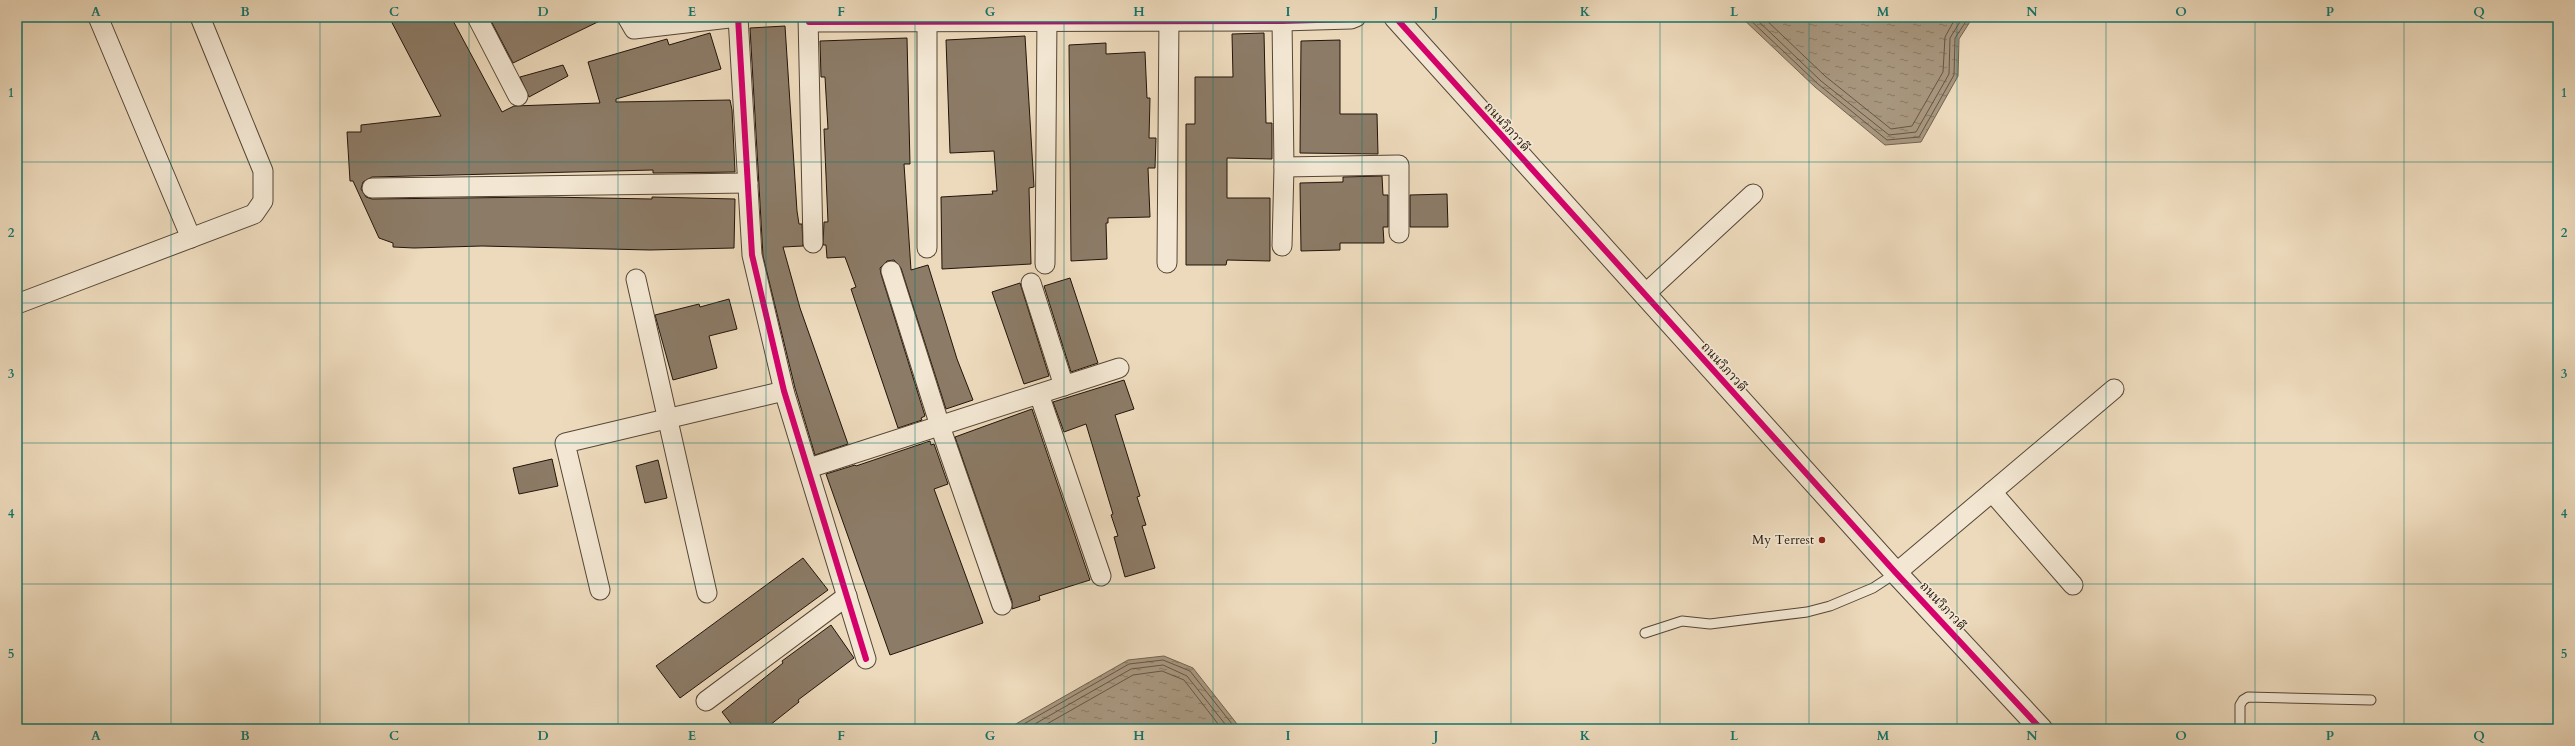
<svg xmlns="http://www.w3.org/2000/svg" width="2575" height="746" font-family="Cardo,'Noto Serif Thai',serif">
<defs>
<pattern id="water-ripples" width="26" height="14" patternUnits="userSpaceOnUse"><rect width="26" height="14" fill="#a8977f"/><path d="M2 4q2-2 4 0t4 0M15 11q2-2 4 0t4 0" fill="none" stroke="#887a66"/></pattern>
</defs>
<rect width="100%" height="100%" fill="#eddabc"/>
<filter id="stains"><feTurbulence type="fractalNoise" baseFrequency=".005" numOctaves="4"/><feColorMatrix values="0 0 0 0 .2 0 0 0 0 .09 0 0 0 0 .02 0 0 0 .5 -.17"/></filter>
<radialGradient id="worn" r=".72"><stop offset=".6" stop-color="#630" stop-opacity="0"/><stop offset="1" stop-color="#630" stop-opacity=".3"/></radialGradient>
<!-- water -->
<g fill="url(#water-ripples)" stroke="#726350">
<path d="M1741,17H1973L1959,39L1958,76L1921,142L1885,145L1815,87Z"/>
<path d="M1164,656L1193,668L1241,729H1007L1128,660Z"/>
</g>
<g fill="none" stroke-linecap="round" stroke-linejoin="round">
<!-- shore -->
<g stroke="#655644" stroke-width="1">
<path d="M1747,17L1818,84L1887,140L1919,137L1954,75L1955,38L1969,17"/>
<path d="M1754,17L1821,81L1889,135L1916,132L1949,74L1950,38L1963,17"/>
<path d="M1763,17L1825,76L1891,129L1912,126L1943,72L1945,37L1956,17"/>
<path d="M1015,729L1129,664L1163,660L1190,671L1236,729"/>
<path d="M1026,729L1131,669L1163,665L1187,676L1229,729"/>
<path d="M1038,729L1133,675L1162,671L1184,680L1222,729"/>
</g>
</g>
<!-- building -->
<g fill="#8c7b67" stroke="#22140a">
<path d="M389,17H451L502,112L514,106L600,103L588,62L667,39L669,45L710,33L721,69L616,99V102L730,100L732,110L735,172L653,173V170L372,177L363,182L361,189L366,197L372,199L548,197L652,199V197L735,199L734,248L650,250L482,246L414,248L393,247V243L379,238L353,181H350L347,132H361V125L441,116Z"/>
<path d="M489,17H608L513,63Z"/>
<path d="M785,26L797,211L799,224H802L803,246L783,247L800,308L848,444L815,455L795,388L763,256L750,28Z"/>
<path d="M1264,33L1266,123H1272V159L1227,158V198H1270V261L1227,260L1226,265H1186V124H1195V77H1233L1232,34Z"/>
<path d="M1025,36L1034,187L1029,188L1031,264L942,269L941,197L993,194L992,191H997L994,151L950,153L946,40Z"/>
<path d="M907,38L910,164H904L911,270L928,265L957,359L973,400L946,409L901,268L894,260L887,261L880,268L881,274L925,416L921,418L922,420L898,428L851,289L856,287L845,257L827,258L826,245H823L824,222H828L824,129H828L825,77H821L820,41Z"/>
<path d="M1340,40V114H1377L1378,154L1300,153L1301,41Z"/>
<path d="M1106,43V54L1145,52L1147,98H1150L1149,138H1156L1155,168H1148L1150,217L1108,218V223H1106L1107,259L1071,261L1069,45Z"/>
<path d="M563,65L568,76L529,97L520,77Z"/>
<path d="M1382,176L1383,195H1388V227H1383L1384,243H1340V250L1301,251L1300,183L1343,182V177Z"/>
<path d="M1447,194L1448,227H1410V195Z"/>
<path d="M1070,278L1098,363L1071,372L1044,286Z"/>
<path d="M1020,283L1049,376L1024,384L992,292Z"/>
<path d="M729,299L737,329L709,336L717,368L673,380L655,315L699,304L700,307Z"/>
<path d="M1124,380L1134,409L1115,415L1140,496L1137,497L1146,525L1142,526L1155,568L1125,577L1114,537L1118,536L1111,515L1113,514L1086,424L1064,432L1053,402Z"/>
<path d="M1032,409L1090,580L1039,596L1040,600L1012,609V601L955,437Z"/>
<path d="M930,441L931,445L934,444L948,484L934,489L983,623L890,655L826,474L855,465L856,466Z"/>
<path d="M552,459L558,486L519,494L513,468Z"/>
<path d="M658,460L667,498L645,503L636,466Z"/>
<path d="M803,558L828,590L680,698L656,666Z"/>
<path d="M831,625L854,658L798,700L799,702L765,729H735L722,712L783,663L782,661Z"/>
</g>
<g fill="none" stroke-linecap="round" stroke-linejoin="round">
<defs>
<g id="service">
<path d="M1645,633L1682,621L1710,624L1807,612L1830,606L1873,588L1896,573"/>
<path d="M2240,729V705L2243,700L2248,697L2371,700"/>
</g>
<g id="minor">
<path d="M98,17L191,238"/>
<path d="M477,17L518,96"/>
<path d="M627,17L634,29L738,17"/>
<path d="M738,17L752,255L784,391L866,659"/>
<path d="M808,17L813,243"/>
<path d="M927,17V248"/>
<path d="M809,22L1282,21L1351,19L1356,17"/>
<path d="M1284,167L1399,165V233"/>
<path d="M372,188L748,183"/>
<path d="M1282,246L1284,167L1282,21"/>
<path d="M1167,263L1169,17"/>
<path d="M1045,264L1047,17"/>
<path d="M891,271L940,426L1002,605"/>
<path d="M636,279L707,593"/>
<path d="M1031,283L1064,386"/>
<path d="M1644,295L1753,194"/>
<path d="M17,304L254,214L263,201V171L200,17"/>
<path d="M1039,394L1101,576"/>
<path d="M809,468L1119,368"/>
<path d="M1992,492L2073,585"/>
<path d="M1896,573L2114,389"/>
<path d="M600,590L565,443L784,391"/>
<path d="M706,701L847,596"/>
</g>
<path id="tertiary" d="M1395,17L1896,573L2041,729"/>
</defs>
<!-- service casing -->
<use href="#service" stroke="#554636" stroke-width="11"/>
<!-- minor casing -->
<use href="#minor" stroke="#554636" stroke-width="21"/>
<!-- tertiary casing -->
<use href="#tertiary" stroke="#554636" stroke-width="24"/>
<!-- service -->
<use href="#service" stroke="#f3e7d3" stroke-width="9"/>
<!-- minor -->
<use href="#minor" stroke="#f3e7d3" stroke-width="19"/>
<!-- tertiary -->
<use href="#tertiary" stroke="#f3e7d3" stroke-width="22"/>
<defs>
<g id="cycleway">
<path d="M738,17L752,255L784,391L866,659"/>
<path d="M1395,17L1896,573L2041,729"/>
<path d="M809,22L1282,21L1351,19L1356,17"/>
</g>
</defs>
<!-- cycleway casing -->
<use href="#cycleway" stroke="#f3e7d3" stroke-width="8"/>
<!-- cycleway -->
<use href="#cycleway" stroke="#d6006c" stroke-width="6"/>
</g>
<!-- grid -->
<path fill="none" stroke="#0f766e" stroke-width="1" stroke-opacity="0.55" d="M171,17V729M320,17V729M469,17V729M618,17V729M766,17V729M915,17V729M1064,17V729M1213,17V729M1362,17V729M1511,17V729M1660,17V729M1809,17V729M1957,17V729M2106,17V729M2255,17V729M2404,17V729M17,162H2558M17,303H2558M17,443H2558M17,584H2558"/>
<!-- markers -->
<circle fill="#8f2418" stroke="#f3e7d3" stroke-width="1.5" cx="1822" cy="540" r="4"/>
<g text-anchor="middle" dominant-baseline="central" stroke-width="3.5" stroke-linejoin="round" paint-order="stroke">
<!-- street labels -->
<g font-size="13" fill="#22140a" stroke="#f3e7d3">
<text transform="translate(1507 127) rotate(48)">ถนนวิภาวดี</text>
<text transform="translate(1724 367) rotate(48)">ถนนวิภาวดี</text>
<text transform="translate(1943 606) rotate(47)">ถนนวิภาวดี</text>
</g>
<!-- poi labels -->
<g font-size="13" fill="#22140a" stroke="#f3e7d3" text-anchor="end">
<text x="1814" y="540">My Terrest</text>
</g>
</g>
<!-- margin -->
<rect width="2575" height="746" fill="none" stroke="#eddabc" stroke-width="44"/>
<rect x="22" y="22" width="2531" height="702" fill="none" stroke="#0f766e" stroke-width="1.5"/>
<g font-size="13" text-anchor="middle" font-weight="bold" fill="#0f766e">
<text x="96" y="16">A</text>
<text x="245" y="16">B</text>
<text x="394" y="16">C</text>
<text x="543" y="16">D</text>
<text x="692" y="16">E</text>
<text x="841" y="16">F</text>
<text x="990" y="16">G</text>
<text x="1139" y="16">H</text>
<text x="1288" y="16">I</text>
<text x="1436" y="16">J</text>
<text x="1585" y="16">K</text>
<text x="1734" y="16">L</text>
<text x="1883" y="16">M</text>
<text x="2032" y="16">N</text>
<text x="2181" y="16">O</text>
<text x="2330" y="16">P</text>
<text x="2479" y="16">Q</text>
<text x="11" y="97">1</text>
<text x="2564" y="97">1</text>
<text x="11" y="237">2</text>
<text x="2564" y="237">2</text>
<text x="11" y="378">3</text>
<text x="2564" y="378">3</text>
<text x="11" y="518">4</text>
<text x="2564" y="518">4</text>
<text x="11" y="658">5</text>
<text x="2564" y="658">5</text>
<text x="96" y="740">A</text>
<text x="245" y="740">B</text>
<text x="394" y="740">C</text>
<text x="543" y="740">D</text>
<text x="692" y="740">E</text>
<text x="841" y="740">F</text>
<text x="990" y="740">G</text>
<text x="1139" y="740">H</text>
<text x="1288" y="740">I</text>
<text x="1436" y="740">J</text>
<text x="1585" y="740">K</text>
<text x="1734" y="740">L</text>
<text x="1883" y="740">M</text>
<text x="2032" y="740">N</text>
<text x="2181" y="740">O</text>
<text x="2330" y="740">P</text>
<text x="2479" y="740">Q</text>
</g>
<rect width="100%" height="100%" filter="url(#stains)"/>
<rect width="100%" height="100%" fill="url(#worn)"/>
</svg>
